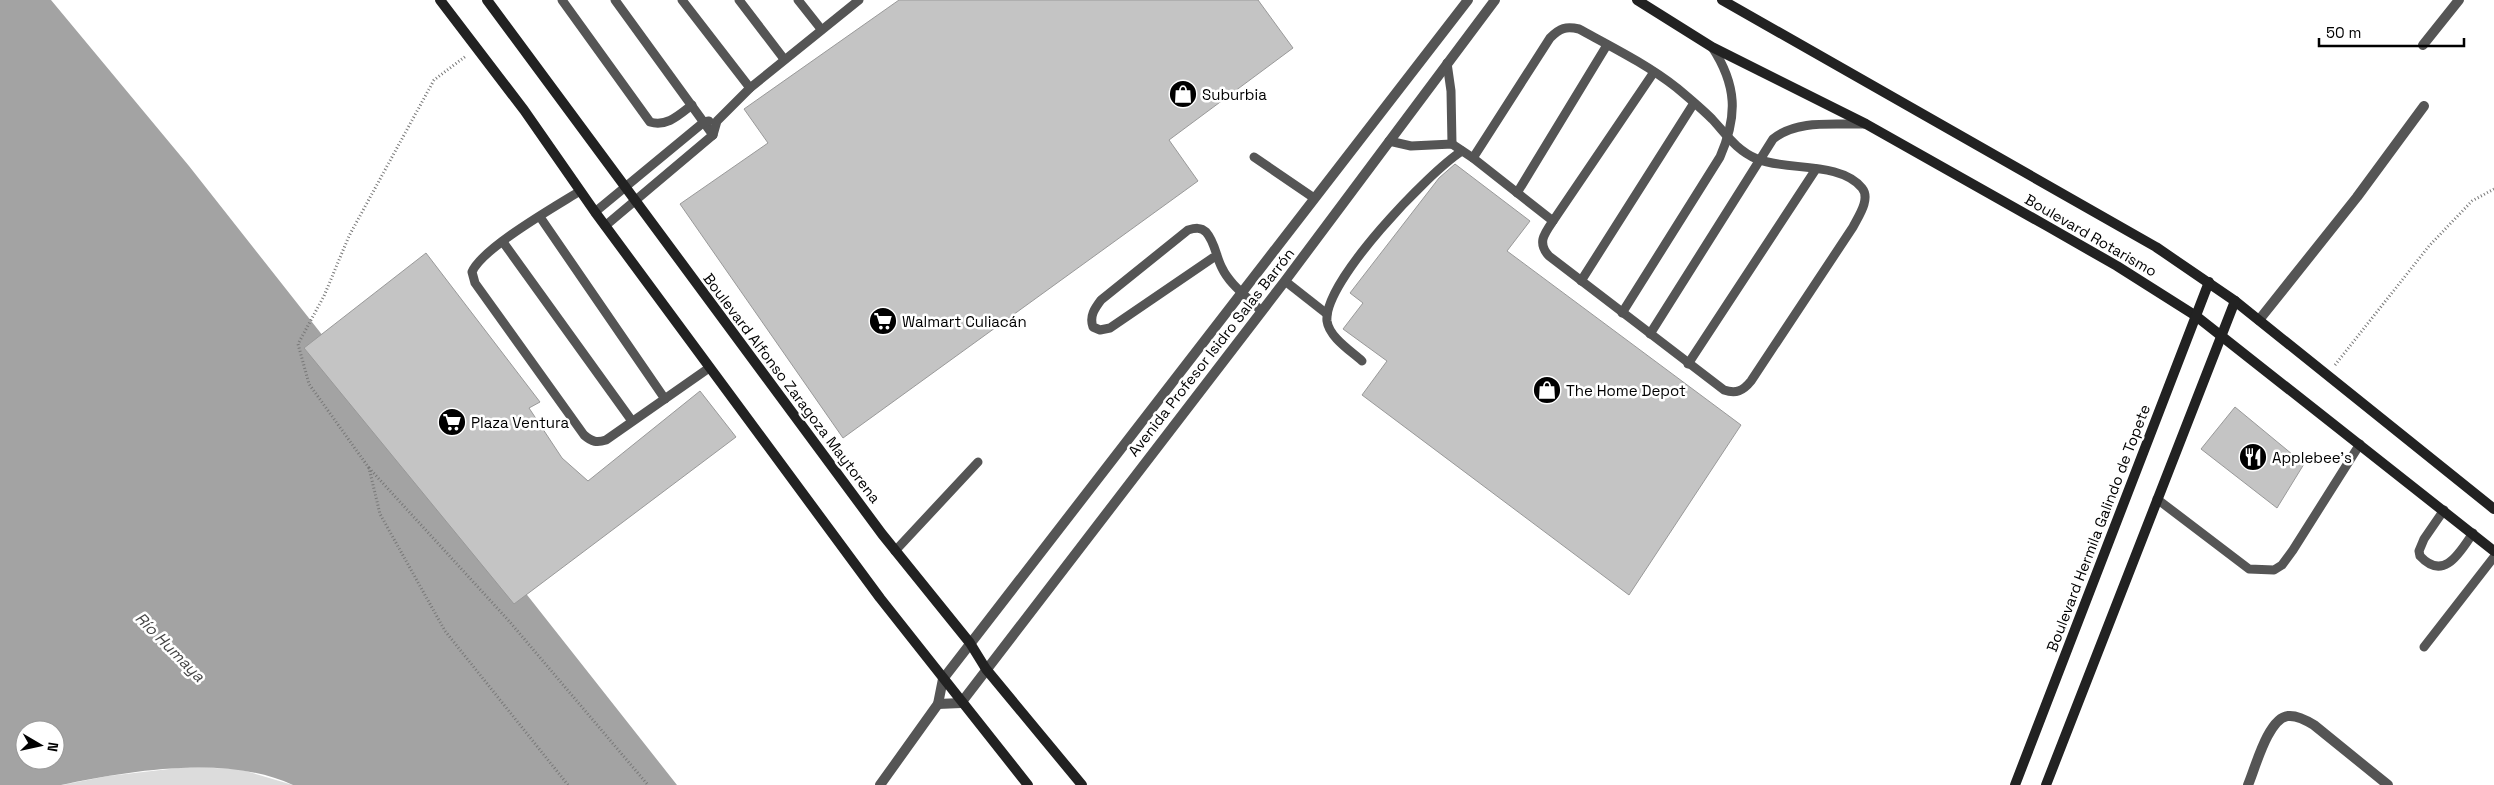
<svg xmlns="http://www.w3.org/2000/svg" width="2494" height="785" font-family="'Space Grotesk',sans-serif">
<rect width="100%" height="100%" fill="#fff"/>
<!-- green -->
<path fill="#dcdcdc" d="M187,767L239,769L293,785H62L108,776Z"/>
<!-- water -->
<path fill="#a3a3a3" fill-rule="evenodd" d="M0,0H51L189,166L677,785H293C227,754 129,771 61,785C42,785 19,785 0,785ZM25,730H55V760H25Z"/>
<!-- building -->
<g fill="#c4c4c4" stroke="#999">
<path d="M899,0H1258L1293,48L1169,140L1198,181L843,438L680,204L768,143L744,109Z"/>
<path d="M1455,164L1530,221L1507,251L1741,425L1629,595L1362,395L1387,361L1343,329L1363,303L1350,293L1439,178Z"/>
<path d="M426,253L540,402L529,408L562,458L588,481L700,391L736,437L514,604L304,348Z"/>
<path d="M2235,407L2304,464L2277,508L2201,449Z"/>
</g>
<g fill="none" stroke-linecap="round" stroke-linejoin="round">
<!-- path -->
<g stroke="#777" stroke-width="3" stroke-dasharray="1 2.5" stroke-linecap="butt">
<path d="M2335,365L2429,246L2472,201L2494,189"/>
<path d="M369,468L309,384L298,344L324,296L349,236L434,80L466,56"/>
<path d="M568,785L445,631L380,514L369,468L509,621L648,785"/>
</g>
<!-- lane -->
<g stroke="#555" stroke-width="9">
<path d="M562,0L650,122C667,127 679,115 692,105"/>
<path d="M615,0L713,135"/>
<path d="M682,0L750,88"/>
<path d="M739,0L784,59"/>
<path d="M798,0L821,29"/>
<path d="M1447,63L1451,91L1452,144"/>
<path d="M1389,141L1411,146L1452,144L1473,158L1553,221L1654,72"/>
<path d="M1254,157L1314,198"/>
<path d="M1473,158L1550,38C1560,28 1566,26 1579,29C1612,47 1648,65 1677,88C1689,98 1701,108 1712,119C1726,134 1736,150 1757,159C1786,171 1840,161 1862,188C1871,199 1858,217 1853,227L1751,381C1743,391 1736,394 1724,390L1549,256C1537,243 1544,234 1553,221"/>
<path d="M580,191C556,206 482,248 472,272L475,283L584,435C592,442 597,443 606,440L709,368"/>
<path d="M1517,193L1607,45"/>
<path d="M595,212L704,122L709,121"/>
<path d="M540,217L665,399"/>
<path d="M605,226L713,135L717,121L750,88L859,0"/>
<path d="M503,242L632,421"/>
<path d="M1217,255L1110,328L1100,330L1093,327C1089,316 1095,308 1101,300L1188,230C1195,228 1201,227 1206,232C1215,242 1216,257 1222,268C1230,285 1248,297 1261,311"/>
<path d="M1285,281L1327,314"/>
<path d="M1581,281L1694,103"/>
<path d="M1622,313L1720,157C1738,116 1737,85 1712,47"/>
<path d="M1650,334L1773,139C1797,119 1835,125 1866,124"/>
<path d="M1362,361C1351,351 1329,337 1327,321C1323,282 1429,172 1462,151"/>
<path d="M1688,364L1816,169"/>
<path d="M2157,499L2249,569L2274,570L2282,565L2293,550L2360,444"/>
<path d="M2444,510L2424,539L2419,551L2420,556C2444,582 2460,552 2473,533"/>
<path d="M895,551L978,462"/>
<path d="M2424,647L2494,557"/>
</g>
<!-- street -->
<g stroke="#555" stroke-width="10">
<path d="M2423,45L2459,0"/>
<path d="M2259,320L2357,197L2424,106"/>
<path d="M938,704L961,703L1285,281L1495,0"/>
<path d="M880,785L938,704L943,679L1468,0"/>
<path d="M2248,785C2255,769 2268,718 2288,716C2297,715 2306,720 2314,725L2388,785"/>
</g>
<!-- secondary -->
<g stroke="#222" stroke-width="10">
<path d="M440,0L524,110L595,212L880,598L1028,785"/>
<path d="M487,0L882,534L970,643L986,669L1082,785"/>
<path d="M1637,0L1712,47L1866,124L2047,226L2117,266L2196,316L2494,551"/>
<path d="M1722,0L2156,247L2235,301L2494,509"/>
<path d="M2015,785L2209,282"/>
<path d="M2046,785L2235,301"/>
</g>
</g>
<!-- icons -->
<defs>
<symbol id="shop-disc" viewBox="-11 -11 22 22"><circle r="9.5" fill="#000" stroke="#fff"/><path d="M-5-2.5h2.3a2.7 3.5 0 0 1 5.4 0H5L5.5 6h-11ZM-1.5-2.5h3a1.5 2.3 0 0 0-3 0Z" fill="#fff"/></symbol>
<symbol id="supermarket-disc" viewBox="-11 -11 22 22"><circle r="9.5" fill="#000" stroke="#fff"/><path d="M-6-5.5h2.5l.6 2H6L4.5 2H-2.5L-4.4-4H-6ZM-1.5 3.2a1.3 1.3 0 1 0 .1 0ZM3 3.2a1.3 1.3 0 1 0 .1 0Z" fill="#fff"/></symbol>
<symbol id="restaurant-disc" viewBox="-11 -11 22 22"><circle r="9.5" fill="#000" stroke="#fff"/><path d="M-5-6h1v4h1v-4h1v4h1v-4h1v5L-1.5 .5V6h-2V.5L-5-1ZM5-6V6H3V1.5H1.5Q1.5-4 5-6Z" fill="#fff"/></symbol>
</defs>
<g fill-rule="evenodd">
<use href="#shop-disc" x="1167" y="78" width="32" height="32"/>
<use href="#supermarket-disc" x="867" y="305" width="32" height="32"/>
<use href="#shop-disc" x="1531" y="374" width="32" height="32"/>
<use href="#supermarket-disc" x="436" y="406" width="32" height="32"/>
<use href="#restaurant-disc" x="2237" y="441" width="32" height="32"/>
</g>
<g text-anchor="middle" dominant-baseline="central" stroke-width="5" stroke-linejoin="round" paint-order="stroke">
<!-- poi labels -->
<g font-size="15" fill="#000" stroke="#fff" text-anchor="start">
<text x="1202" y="94">Suburbia</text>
<text x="902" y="321">Walmart Culiacán</text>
<text x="1566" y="390">The Home Depot</text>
<text x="471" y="422">Plaza Ventura</text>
<text x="2272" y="457">Applebee's</text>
</g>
<!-- street labels -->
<g font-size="15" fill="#000" stroke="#fff">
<text transform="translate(2091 235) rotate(30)">Boulevard Rotarismo</text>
<text transform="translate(1211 352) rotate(-52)">Avenida Profesor Isidro Salas Barrón</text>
<text transform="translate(792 388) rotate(53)">Boulevard Alfonso Zaragoza Maytorena</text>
<text transform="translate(2098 528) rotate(-69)">Boulevard Hermila Galindo de Topete</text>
</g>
<!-- water labels -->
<g font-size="16" font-style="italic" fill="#444" stroke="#fff">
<text transform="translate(170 647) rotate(45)">Río Humaya</text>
</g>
</g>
<!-- north arrow -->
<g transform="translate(40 745) rotate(99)"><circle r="24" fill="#ffffff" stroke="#999999"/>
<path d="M0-4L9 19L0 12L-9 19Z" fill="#000000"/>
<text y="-8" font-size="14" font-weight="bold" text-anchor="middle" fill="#000000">N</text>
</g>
<!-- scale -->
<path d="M2319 38v8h145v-8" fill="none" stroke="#000000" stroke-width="2.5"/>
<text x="2326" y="38" font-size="15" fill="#000000" stroke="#ffffff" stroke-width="4" paint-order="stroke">50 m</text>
</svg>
